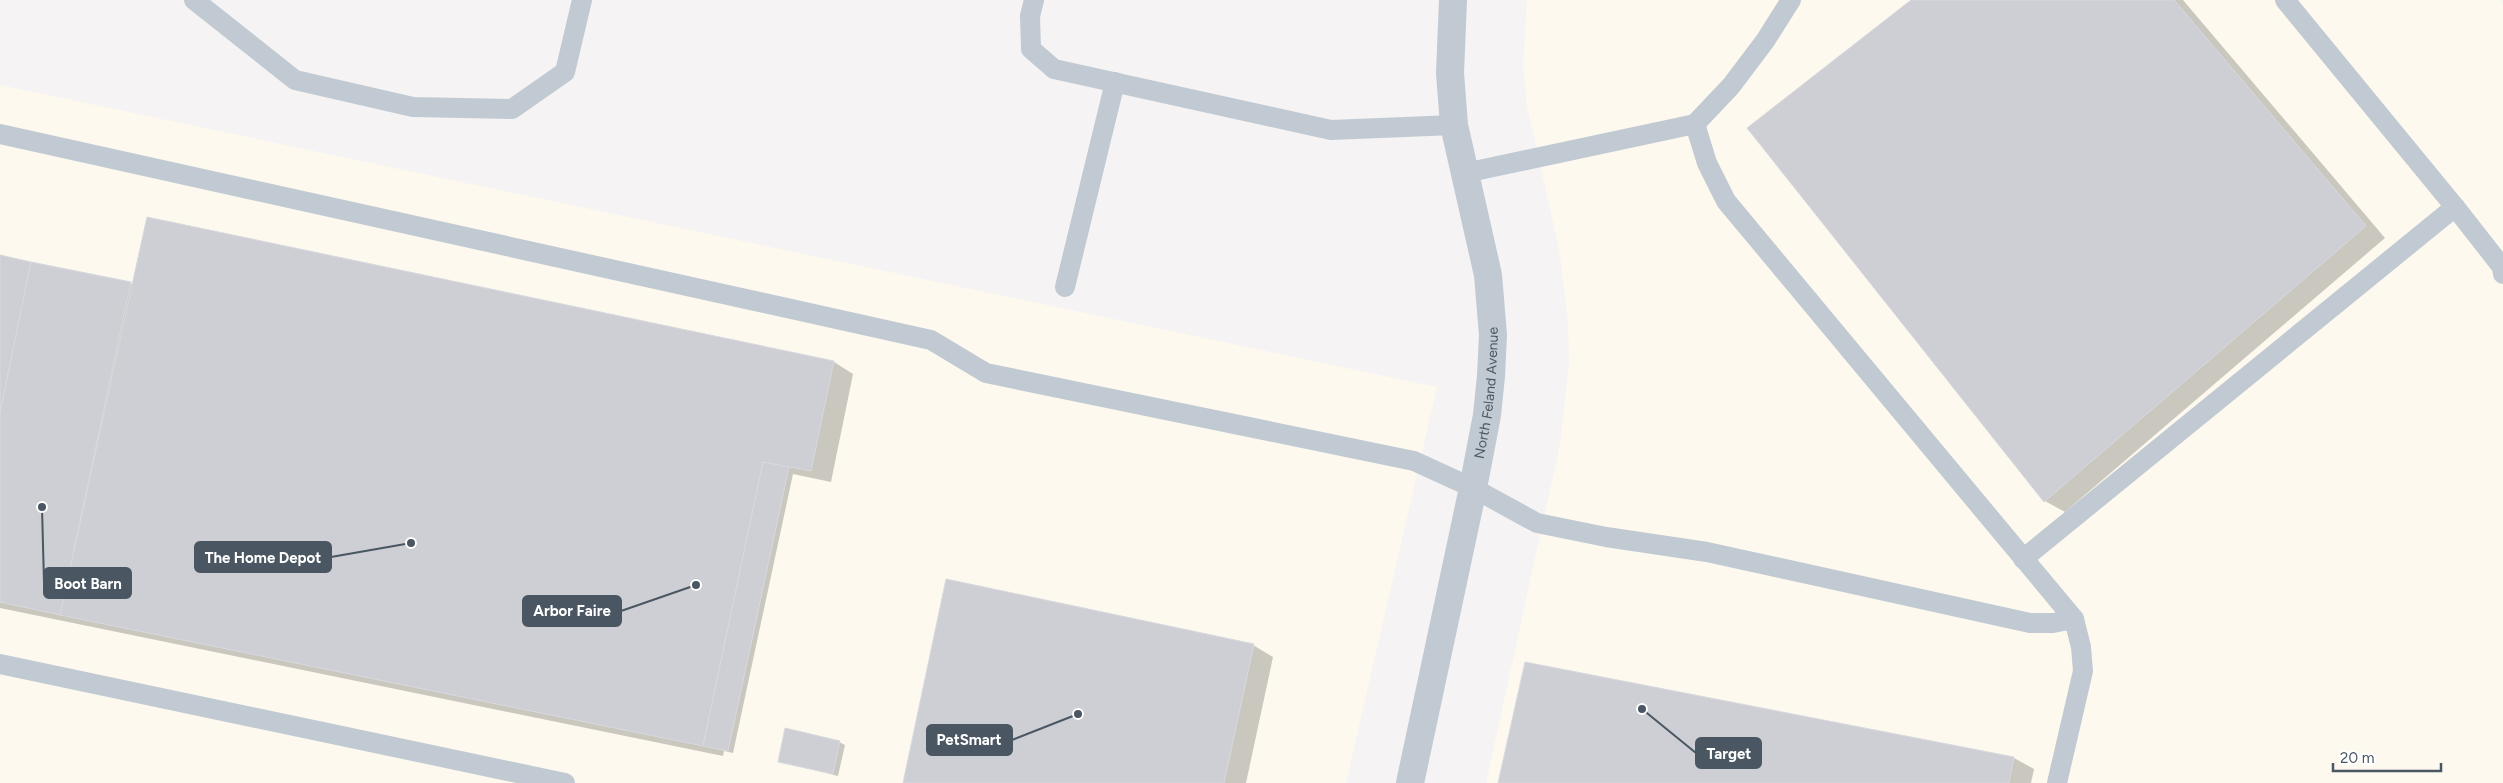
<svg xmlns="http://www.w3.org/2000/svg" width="2503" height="783" font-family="Figtree,sans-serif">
<rect width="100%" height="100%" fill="#f5f3f3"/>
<!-- commercial -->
<g fill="#fdf9ef">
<path d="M1527,0H2500L2503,4V783H1486L1560,444L1569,364L1568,320L1559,249L1527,106L1523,66Z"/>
<path d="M0,85L1437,387L1346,783H0Z"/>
</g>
<!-- shadow -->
<g fill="#0003">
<path d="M1913,0H2183L2385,238L2065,512L2045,501Z"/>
<path d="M147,218L834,362L853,374L831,482L793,474L733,753L724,751L723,756L0,608V257L132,284Z"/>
<path d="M1253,645L1273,657L1246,783H904Z"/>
<path d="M839,742L845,745L838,776L779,761Z"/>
<path d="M2014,758L2034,769L2031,783H1500Z"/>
</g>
<!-- building -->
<g fill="#cdcfd5" stroke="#d7d9de">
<path d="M1911,0H2174L2366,226L2044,502L1747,128Z"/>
<path d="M147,217L834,361L811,471L763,462L703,746L60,615Z"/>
<path d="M0,255L31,262L0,413Z"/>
<path d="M31,262L131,282L60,615L0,602V413Z"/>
<path d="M763,462L789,467L728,751L703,746Z"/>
<path d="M946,579L1254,644L1224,783H903Z"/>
<path d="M1525,662L2014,757L2009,783H1498Z"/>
<path d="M785,728L840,741L833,774L778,762Z"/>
</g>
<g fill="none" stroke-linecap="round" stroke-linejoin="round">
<!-- service -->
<g stroke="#c1cad2" stroke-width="20">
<path d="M194,0L295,80L413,107L512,109L565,72L582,0"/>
<path d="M1034,0L1030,16L1031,49L1054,69L1331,130L1454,125"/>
<path d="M2285,0L2455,207L2502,267L2503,274"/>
<path d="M1695,124L1707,163L1726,201L2074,619"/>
<path d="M0,134L931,340L986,373L1414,461L1473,488L1537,523L1606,537L1707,552L2030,623H2053L2074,619L2081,647L2083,671L2057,783"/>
<path d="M1465,173L1695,124L1731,86L1765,41L1791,0"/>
<path d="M1065,287L1115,82"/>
<path d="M2023,559L2455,207"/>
<path d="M0,664L565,783"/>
</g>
<!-- minor -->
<path stroke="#c1cad2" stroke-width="28" id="s1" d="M1410,783L1473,488L1487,415L1491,376L1493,335L1488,275L1454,125L1450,73L1453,0"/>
</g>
<g text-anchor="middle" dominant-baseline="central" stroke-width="4" stroke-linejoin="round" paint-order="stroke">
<!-- street labels -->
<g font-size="14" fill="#4a5661" stroke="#fff">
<text stroke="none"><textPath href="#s1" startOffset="398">North Feland Avenue</textPath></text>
</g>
</g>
<!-- callouts -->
<path fill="none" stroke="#4a5661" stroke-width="2" d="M411 543L331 557M42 507L44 583M696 585L621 611M1078 714L1012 740M1642 709L1696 753"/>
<g fill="#4a5661" stroke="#fff" stroke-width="2">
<circle cx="411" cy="543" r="5"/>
<circle cx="42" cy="507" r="5"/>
<circle cx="696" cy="585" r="5"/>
<circle cx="1078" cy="714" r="5"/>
<circle cx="1642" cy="709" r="5"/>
</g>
<g fill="#4a5661" stroke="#4a5661" stroke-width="2">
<rect x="195" y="542" width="136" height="30" rx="5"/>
<rect x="44" y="568" width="87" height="30" rx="5"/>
<rect x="523" y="596" width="98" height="30" rx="5"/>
<rect x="927" y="725" width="85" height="30" rx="5"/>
<rect x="1696" y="738" width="65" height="30" rx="5"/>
</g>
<g font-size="15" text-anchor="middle" font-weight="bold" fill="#fff">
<text x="263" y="563">The Home Depot</text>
<text x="88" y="589">Boot Barn</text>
<text x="572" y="616">Arbor Faire</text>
<text x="969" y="745">PetSmart</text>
<text x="1729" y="759">Target</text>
</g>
<!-- scale -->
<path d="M2333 763v8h108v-8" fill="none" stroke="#4a5661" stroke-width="2.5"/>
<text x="2340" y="763" font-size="15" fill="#4a5661" stroke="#ffffff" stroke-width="4" paint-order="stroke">20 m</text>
</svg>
